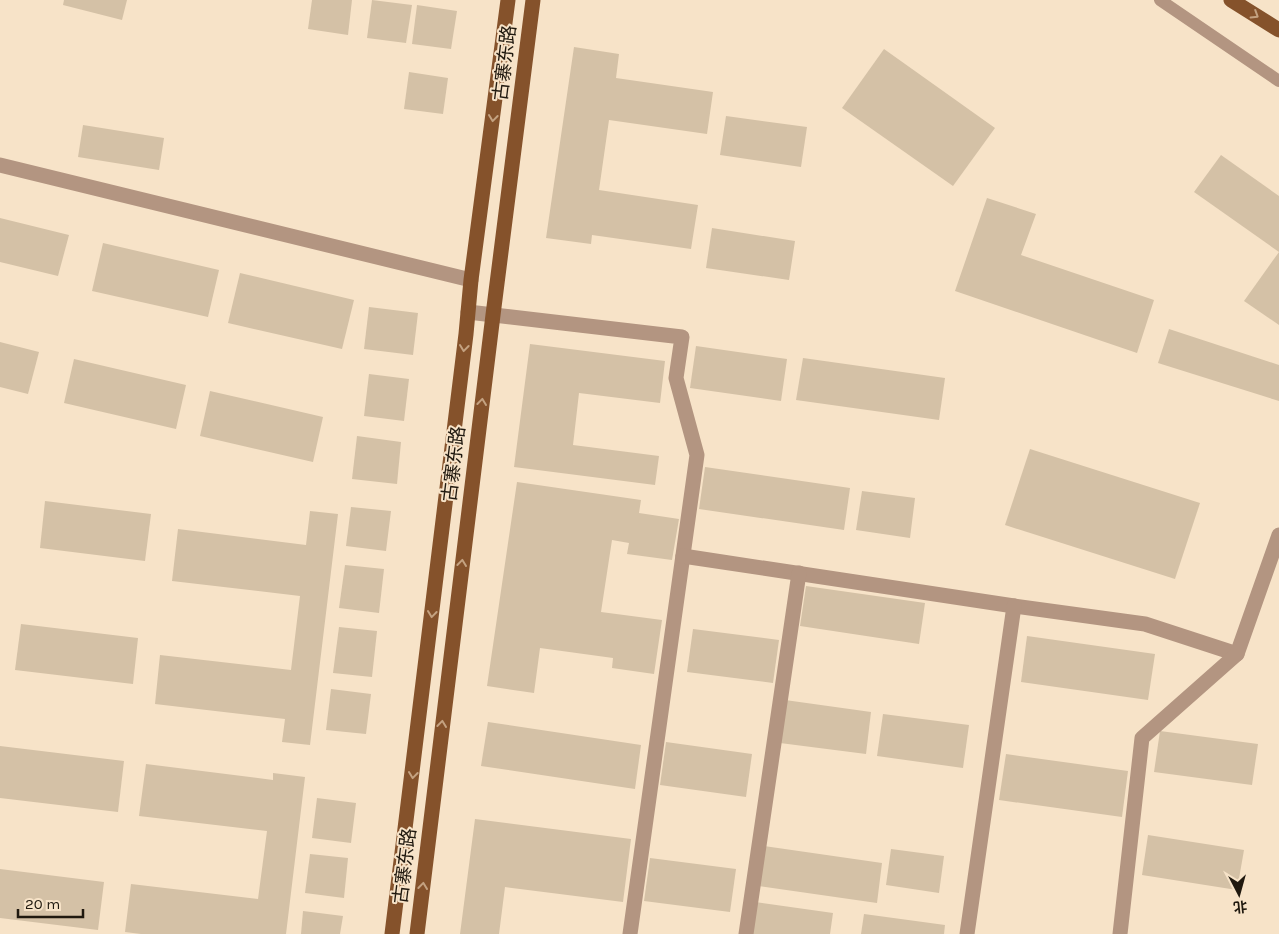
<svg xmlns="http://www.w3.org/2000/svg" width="1279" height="934" font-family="Karla,'Noto Sans SC',sans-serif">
<rect width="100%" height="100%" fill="#f7e3c8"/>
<!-- building -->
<g fill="#d4c1a6">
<path d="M64,0H127L122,20L63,5Z"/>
<path d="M312,0H352L348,35L308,29Z"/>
<path d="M372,0L412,5L406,43L367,38Z"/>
<path d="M417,5L457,11L451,49L412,44Z"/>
<path d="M574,47L619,54L616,78L713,92L707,134L609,120L599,190L698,205L691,249L592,235L591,244L546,238Z"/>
<path d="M884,49L995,128L953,186L842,108Z"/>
<path d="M409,72L448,78L443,114L404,109Z"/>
<path d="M726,116L807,127L801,167L720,155Z"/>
<path d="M83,125L164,138L159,170L78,157Z"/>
<path d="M1221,155L1279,196V252L1194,192Z"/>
<path d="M987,198L1036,214L1021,255L1154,300L1137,353L955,291Z"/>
<path d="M0,218L69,235L58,276L0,262Z"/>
<path d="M712,228L795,241L789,280L706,268Z"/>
<path d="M103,243L219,270L208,317L92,291Z"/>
<path d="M1279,252V325L1244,301Z"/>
<path d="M240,273L354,300L342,349L228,323Z"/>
<path d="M369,307L418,313L413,355L364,349Z"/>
<path d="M1169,329L1279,365V401L1158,363Z"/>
<path d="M0,342L39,352L28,394L0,387Z"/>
<path d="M530,344L665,361L660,403L579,393L573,445L659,456L655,485L514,467Z"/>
<path d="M696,346L787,359L781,401L690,388Z"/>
<path d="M803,358L945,378L939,420L796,400Z"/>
<path d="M74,359L186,385L176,429L64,403Z"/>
<path d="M369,374L409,379L404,421L364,416Z"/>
<path d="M210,391L323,417L313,462L200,436Z"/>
<path d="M357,436L401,442L397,484L352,479Z"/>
<path d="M1030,449L1200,503L1175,579L1005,525Z"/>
<path d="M705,467L850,488L844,530L699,509Z"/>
<path d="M517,482L641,500L639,513L679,519L672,560L627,554L629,543L612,540L601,612L662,620L654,674L612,668L613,658L540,648L534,693L487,686Z"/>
<path d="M862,491L915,498L910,538L856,530Z"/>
<path d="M45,501L151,514L145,561L40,548Z"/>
<path d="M351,507L391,511L386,551L346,546Z"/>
<path d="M310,511L338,514L310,745L282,742L285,719L155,704L160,655L291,670L300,596L172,581L178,529L306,545Z"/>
<path d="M345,565L384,569L379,613L339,608Z"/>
<path d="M806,586L925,603L919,644L800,626Z"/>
<path d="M21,624L138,638L133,684L15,670Z"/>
<path d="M339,627L377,631L372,677L333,673Z"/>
<path d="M693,629L779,640L773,683L687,672Z"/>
<path d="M1027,636L1155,654L1148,700L1021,682Z"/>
<path d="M331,689L371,694L366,734L326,730Z"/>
<path d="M785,700L871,712L866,754L780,743Z"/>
<path d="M883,714L969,725L963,768L877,756Z"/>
<path d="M488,722L641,745L635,789L481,766Z"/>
<path d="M1160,731L1258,744L1252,785L1154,772Z"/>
<path d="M666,742L752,754L746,797L660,785Z"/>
<path d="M0,746L124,761L118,812L0,798Z"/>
<path d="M1006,754L1128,771L1122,817L999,800Z"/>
<path d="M146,764L273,780V773L305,777L286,934H141L125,932L131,884L258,899L267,831L139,816Z"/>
<path d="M317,798L356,803L351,843L312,838Z"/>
<path d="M475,819L631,839L623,902L505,887L499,934H460Z"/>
<path d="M1148,835L1244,850L1237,890L1142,875Z"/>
<path d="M764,846L882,863L877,903L758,886Z"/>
<path d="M891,849L944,856L939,893L886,885Z"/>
<path d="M310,854L348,858L344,898L305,893Z"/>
<path d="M650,858L736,869L730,912L644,901Z"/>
<path d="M0,869L104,882L98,930L0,918Z"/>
<path d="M755,902L833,913L830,934H750Z"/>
<path d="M303,911L343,916L340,934H301Z"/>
<path d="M864,914L945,925L944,934H861Z"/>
</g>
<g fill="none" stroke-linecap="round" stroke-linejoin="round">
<!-- lane -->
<path stroke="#b39581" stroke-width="12" d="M1160,0L1279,81"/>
<!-- street -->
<g stroke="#b39581" stroke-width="15">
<path d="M0,165L471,280"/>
<path d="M468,312L682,337L676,378L697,455L630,934"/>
<path d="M683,556L1014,606L1145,624L1237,654"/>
<path d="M746,934L799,573"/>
<path d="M967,934L1014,606"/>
<path d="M1120,934L1142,738L1237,654L1279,535"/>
</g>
<!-- primary -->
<g stroke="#85522b" stroke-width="15">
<path d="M1231,0L1279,30"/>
<path d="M392,934L466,334L471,280L508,0"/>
<path d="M417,934L493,315L533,0"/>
</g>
</g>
<!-- one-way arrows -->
<defs><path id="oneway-chevron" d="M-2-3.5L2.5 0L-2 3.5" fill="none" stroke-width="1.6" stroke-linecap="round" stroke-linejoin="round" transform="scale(1.25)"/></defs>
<g stroke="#c4a281">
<use href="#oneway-chevron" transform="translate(1255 15) rotate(32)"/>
<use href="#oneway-chevron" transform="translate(493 118) rotate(97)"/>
<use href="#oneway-chevron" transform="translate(464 348) rotate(97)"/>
<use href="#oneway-chevron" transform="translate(482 402) rotate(-83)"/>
<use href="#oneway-chevron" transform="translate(462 563) rotate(-83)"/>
<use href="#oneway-chevron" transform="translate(432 614) rotate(97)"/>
<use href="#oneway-chevron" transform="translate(442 724) rotate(-83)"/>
<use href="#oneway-chevron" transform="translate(413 775) rotate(97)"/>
<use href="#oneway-chevron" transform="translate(423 886) rotate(-83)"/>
</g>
<g text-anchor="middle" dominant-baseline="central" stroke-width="4" stroke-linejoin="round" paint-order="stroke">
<!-- street labels -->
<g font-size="19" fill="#20190f" stroke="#f7e3c8">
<text transform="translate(505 63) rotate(-83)">古寨东路</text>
<text transform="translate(454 464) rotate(-83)">古寨东路</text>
<text transform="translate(405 866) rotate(-83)">古寨东路</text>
</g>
</g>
<!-- north arrow -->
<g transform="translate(1239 894) rotate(174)" stroke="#f7e3c8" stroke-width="4" paint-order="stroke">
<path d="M0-4L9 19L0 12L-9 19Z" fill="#20190f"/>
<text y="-8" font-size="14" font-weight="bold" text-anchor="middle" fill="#20190f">北</text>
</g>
<!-- scale -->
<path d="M18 909v8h65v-8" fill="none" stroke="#20190f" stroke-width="2.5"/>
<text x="25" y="909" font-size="15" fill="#20190f" stroke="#f7e3c8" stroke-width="4" paint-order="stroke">20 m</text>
</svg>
